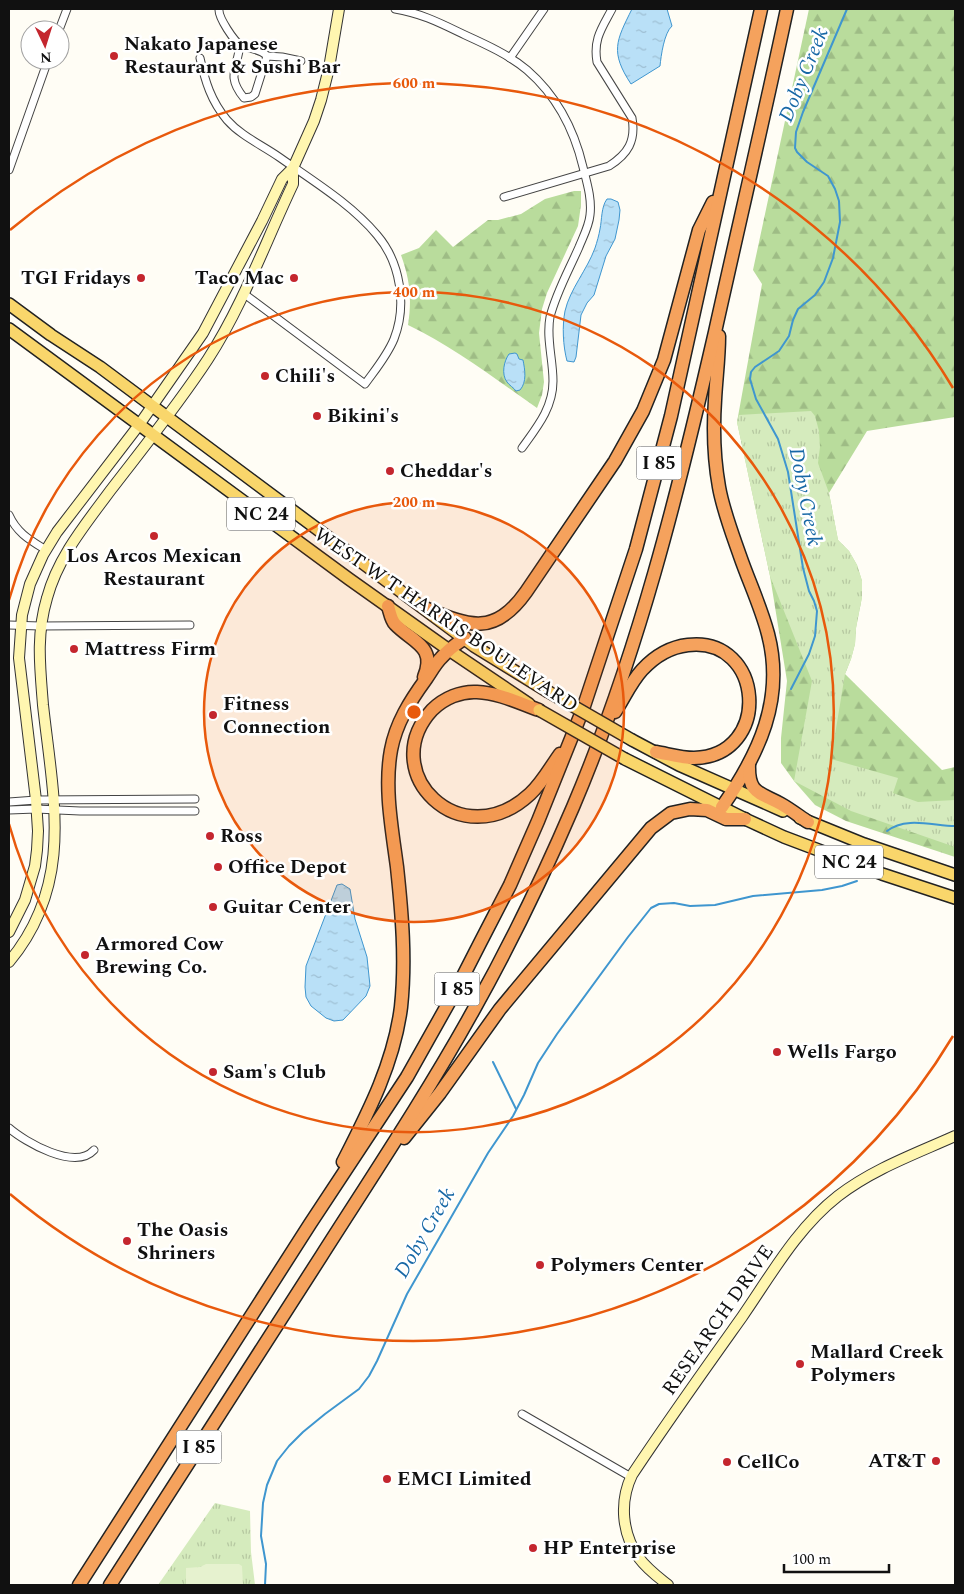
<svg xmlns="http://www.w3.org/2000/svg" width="964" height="1594" font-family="Spectral,serif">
<defs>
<pattern id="forest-firs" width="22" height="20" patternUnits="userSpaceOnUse" patternTransform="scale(1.25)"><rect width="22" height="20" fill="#b9dc9c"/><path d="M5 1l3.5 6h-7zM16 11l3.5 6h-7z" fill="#9ebc85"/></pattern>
<pattern id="park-tufts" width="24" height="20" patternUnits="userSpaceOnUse" patternTransform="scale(1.25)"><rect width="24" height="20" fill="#d5ebbd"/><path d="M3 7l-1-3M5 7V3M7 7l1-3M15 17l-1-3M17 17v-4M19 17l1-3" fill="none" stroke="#b6c8a1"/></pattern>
<pattern id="water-ripples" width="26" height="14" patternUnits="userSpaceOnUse" patternTransform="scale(1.25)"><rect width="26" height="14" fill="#b9e0f7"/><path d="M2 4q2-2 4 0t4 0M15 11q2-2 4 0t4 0" fill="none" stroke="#9ebfd3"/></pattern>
</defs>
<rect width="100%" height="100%" fill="#fffdf5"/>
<!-- forest -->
<g fill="url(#forest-firs)">
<path d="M809,9H955V417L867,431L829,493L838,540L849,551L857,565L862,581V597L856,628L855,644L851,659L845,674L942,770L955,767V857L846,821L815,805L794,781L781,763V738L787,681L770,576L737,422L762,284L753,270Z"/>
<path d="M574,191H581V205L578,226L547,293L542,309L539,333L544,382L542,395L537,408C495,379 454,347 408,325C412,299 410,280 401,255L419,248L436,230L453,247L488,220H498L521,214L545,199Z"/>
</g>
<!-- park -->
<g fill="url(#park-tufts)">
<path d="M811,411L815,416L819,431L820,447L818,463L829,493L838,540L849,551L857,565L862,581V597L856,628L855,644L851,659L845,674L831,759L898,778L893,793L918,802L955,800V847L851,811L794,781L812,681L770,576L737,422L739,415Z"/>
<path d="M215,1503L250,1511L251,1552L255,1585H158Z"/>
</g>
<!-- pitch -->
<path fill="#e6f2cf" d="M206,1564H239L242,1566L243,1585H186V1568L200,1567Z"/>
<!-- water -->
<g fill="url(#water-ripples)" stroke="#3f96cf">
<path d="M632,9H667L672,26C664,33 661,56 660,66L631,84C610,52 616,41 632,9Z"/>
<path d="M607,199H611L618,202L620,210L619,220L615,239L606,256L594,295L587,303L581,315L576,357L574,362L567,361C563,346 562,326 565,311C570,289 587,270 595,248C597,242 599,235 600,229C602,220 601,207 607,199Z"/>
<path d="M515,353L517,354L519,359L523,360C525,370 527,382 520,390L516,391C514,388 509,385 507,382C501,374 504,361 509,354Z"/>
<path d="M342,884L350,889L355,919L367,957L370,986L366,996L343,1020L334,1021L326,1018L311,1006L306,997L305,987L306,966L337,885Z"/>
</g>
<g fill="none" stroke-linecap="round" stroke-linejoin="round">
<!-- stream -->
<g stroke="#3f96cf" stroke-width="2">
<path d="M791,689L809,654L815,636L817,611L814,601L809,591L803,568L788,472L778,439L756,399L750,379L751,372L755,367L779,351L789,336L793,320L798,309L815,295L824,282L833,258L840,222L839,201L835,189L828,176L807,162L797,152L795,148L796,132L803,112L847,9"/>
<path d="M887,831C906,816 934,826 955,826"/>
<path d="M493,1062L516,1109"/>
<path d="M265,1585L266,1564L261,1536L263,1503L267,1485L277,1461L289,1446L303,1432L325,1414L359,1389L369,1376L377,1361L407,1294L488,1153L513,1116L524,1095L538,1063L557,1034L628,937L651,908L659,904L674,903L690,906L715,905L753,896L822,890L842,886L857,881"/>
</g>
<defs>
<g id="street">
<path d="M219,9C218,17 234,42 242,46C250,49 261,49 267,56L255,94L251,97L244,98C226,76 237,69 240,45"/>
<path d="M395,9C421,13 442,24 465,35C487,45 509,55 527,70C557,96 574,129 583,167C587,183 592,199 590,215C589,226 583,237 579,247C569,270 556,293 550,317C546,338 553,359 553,381C553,408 537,427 522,448"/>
<path d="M59,30L67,9"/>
<path d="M267,56L282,57L301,61"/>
<path d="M200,58C205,81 211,101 227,120C241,136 262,145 279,157C313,181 351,204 377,235C401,263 407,306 394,339C387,356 375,370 365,384L243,293"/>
<path d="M510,58L544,9"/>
<path d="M9,170L48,60"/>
<path d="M504,197L609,166C628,154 636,141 632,118L597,62C593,39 602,28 612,9"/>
<path d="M9,515C17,533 30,540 46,550"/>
<path d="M9,625L40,626L190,625"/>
<path d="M9,802L36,800L195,799"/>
<path d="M9,810L36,809L80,811H195"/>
<path d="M9,1128C25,1142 75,1171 94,1150"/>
<path d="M522,1414L631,1477"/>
</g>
<g id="secondary">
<path d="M9,932L25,900L35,866L37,850L38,831L36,800L19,658L22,615L30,584L43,555L57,532L139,425L203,333L262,221L282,179L293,168L314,121L321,100L329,68L339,9"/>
<path d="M9,962C75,883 53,797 43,705C40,667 36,635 47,598C58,557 85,525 110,491C143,448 178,405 208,359C243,305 265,243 293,184V168"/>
<path d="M668,1585C658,1577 647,1569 639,1558C622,1534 619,1502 632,1475C667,1422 705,1369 742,1317C771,1275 797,1228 838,1196C873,1169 915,1154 955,1136"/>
</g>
<g id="primary">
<path d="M9,304L51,335L100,367L474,646L547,691"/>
<path d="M9,329L349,579L449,650L529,704"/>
<path d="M632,740L679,765L783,811"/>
<path d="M625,759L745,819L784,837L882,874L955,898"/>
<path d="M800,818L864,844L955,875"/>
</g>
<g id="highway">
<path d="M719,336C719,358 716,379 715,400C713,429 714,459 719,487C723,510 732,533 740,556C749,582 761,607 768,634C785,699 759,754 722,807"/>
<path d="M388,606C390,612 391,620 395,624C412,642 437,646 424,677"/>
<path d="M425,608C469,626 494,637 526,592L615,461L643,411L664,360L699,230L713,202"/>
<path d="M539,710C519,703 499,693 477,692C461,691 444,698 432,710C375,772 461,858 530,794C542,783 550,768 560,754"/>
<path d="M615,712C624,698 631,682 642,670C654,657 670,647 688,645C764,636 773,756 694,758C681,758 668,754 656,752"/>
<path d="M749,764C748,794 759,792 781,804C790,809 799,816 808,822"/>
<path d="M404,1138L440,1093L500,1009L651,828L671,813L690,809L707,810L726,819H745"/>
<path d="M343,1162C368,1113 394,1063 401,1007C406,960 402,914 397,867C392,829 384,788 391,750C396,723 410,701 426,679C431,672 435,664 441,658C448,650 456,644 465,638"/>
<path d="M79,1585L310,1224L407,1077L457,988L480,943L510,885L538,821L583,709L636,549L671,416L761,9"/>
<path d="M110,1585C180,1475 251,1365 322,1255C373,1175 427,1094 473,1011C510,945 543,877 573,807C638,654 678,493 715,332C739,224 764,117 787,9"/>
</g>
</defs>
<!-- street casing -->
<use href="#street" stroke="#444" stroke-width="9"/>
<!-- secondary casing -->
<use href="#secondary" stroke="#333" stroke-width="12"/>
<!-- primary casing -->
<use href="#primary" stroke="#222" stroke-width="14"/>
<!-- highway casing -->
<use href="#highway" stroke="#222" stroke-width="15"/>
<!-- street -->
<use href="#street" stroke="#fff" stroke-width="7"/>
<!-- secondary -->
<use href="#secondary" stroke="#fff6b0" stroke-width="10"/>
<!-- primary -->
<use href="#primary" stroke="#f9d66b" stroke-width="11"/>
<!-- highway -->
<use href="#highway" stroke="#f5a25d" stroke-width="12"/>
<defs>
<g id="primary-bridge">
<path d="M547,691L632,740"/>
<path d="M539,710L625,759"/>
</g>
</defs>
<!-- primary-bridge casing -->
<use href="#primary-bridge" stroke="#222" stroke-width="14" stroke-linecap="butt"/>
<!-- primary-bridge -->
<use href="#primary-bridge" stroke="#f9d66b" stroke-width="11"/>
</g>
<!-- distance rings -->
<circle cx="414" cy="712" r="210" fill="#e8590c" fill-opacity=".12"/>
<g fill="none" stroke="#e8590c" stroke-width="2.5">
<circle cx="414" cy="712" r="210"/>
<path d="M9 600A420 420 0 1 1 9 824"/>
<path d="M953 1036A629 629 0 0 1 10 1194M10 230A629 629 0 0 1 953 388"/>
</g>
<!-- markers -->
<g fill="#c4262e" stroke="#fff" stroke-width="2">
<circle cx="114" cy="56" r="5"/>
<circle cx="141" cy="278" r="5"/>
<circle cx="294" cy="278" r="5"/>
<circle cx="265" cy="376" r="5"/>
<circle cx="317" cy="416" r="5"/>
<circle cx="390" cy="471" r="5"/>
<circle cx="154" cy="536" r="5"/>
<circle cx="74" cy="649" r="5"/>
<circle cx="213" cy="715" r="5"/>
<circle cx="210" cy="836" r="5"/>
<circle cx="218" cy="867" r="5"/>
<circle cx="213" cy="907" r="5"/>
<circle cx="85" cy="955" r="5"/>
<circle cx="777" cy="1052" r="5"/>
<circle cx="213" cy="1072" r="5"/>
<circle cx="127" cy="1241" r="5"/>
<circle cx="540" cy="1265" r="5"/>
<circle cx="800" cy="1364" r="5"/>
<circle cx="936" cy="1461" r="5"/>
<circle cx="727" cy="1462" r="5"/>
<circle cx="387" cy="1479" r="5"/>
<circle cx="533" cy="1548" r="5"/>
</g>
<g text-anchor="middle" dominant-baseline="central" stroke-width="5" stroke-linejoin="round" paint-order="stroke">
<!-- shield labels -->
<g fill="#fff" stroke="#585858" stroke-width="1">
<rect x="636.5" y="446.5" width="45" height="33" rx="4"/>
<rect x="227" y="497.5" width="68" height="33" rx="4"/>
<rect x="815" y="845.5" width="68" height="33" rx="4"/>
<rect x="434.5" y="972.5" width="45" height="33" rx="4"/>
<rect x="176.5" y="1430.5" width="45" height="33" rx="4"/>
</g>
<g font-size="19" font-weight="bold" fill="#111">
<text x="659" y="463">I 85</text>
<text x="261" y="514">NC 24</text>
<text x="849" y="862">NC 24</text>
<text x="457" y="989">I 85</text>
<text x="199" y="1447">I 85</text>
</g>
<!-- poi labels -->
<g font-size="20" font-weight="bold" fill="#111" stroke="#fff" text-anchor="start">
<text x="124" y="44">Nakato Japanese<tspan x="124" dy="23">Restaurant &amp; Sushi Bar</tspan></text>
<text x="131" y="278" text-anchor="end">TGI Fridays</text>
<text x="284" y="278" text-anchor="end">Taco Mac</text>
<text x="275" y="376">Chili's</text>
<text x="327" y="416">Bikini's</text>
<text x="400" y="471">Cheddar's</text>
<text x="154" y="556" text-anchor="middle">Los Arcos Mexican<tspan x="154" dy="23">Restaurant</tspan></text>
<text x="84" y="649">Mattress Firm</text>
<text x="223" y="704">Fitness<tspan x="223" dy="23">Connection</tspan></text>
<text x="220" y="836">Ross</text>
<text x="228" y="867">Office Depot</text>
<text x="223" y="907">Guitar Center</text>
<text x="95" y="944">Armored Cow<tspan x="95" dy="23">Brewing Co.</tspan></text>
<text x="787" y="1052">Wells Fargo</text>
<text x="223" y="1072">Sam's Club</text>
<text x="137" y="1230">The Oasis<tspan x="137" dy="23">Shriners</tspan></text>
<text x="550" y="1265">Polymers Center</text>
<text x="810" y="1352">Mallard Creek<tspan x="810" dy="23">Polymers</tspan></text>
<text x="926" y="1461" text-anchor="end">AT&amp;T</text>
<text x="737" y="1462">CellCo</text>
<text x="397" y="1479">EMCI Limited</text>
<text x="543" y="1548">HP Enterprise</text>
</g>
<!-- street labels -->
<g font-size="20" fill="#111" stroke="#fff">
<text transform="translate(446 620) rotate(34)">WEST W T HARRIS BOULEVARD</text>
<text transform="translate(718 1320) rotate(-55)">RESEARCH DRIVE</text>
</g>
<!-- water labels -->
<g font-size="21" font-style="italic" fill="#1768a6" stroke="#fff">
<text transform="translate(804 75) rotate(-68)">Doby Creek</text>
<text transform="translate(805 497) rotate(79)">Doby Creek</text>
<text transform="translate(425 1233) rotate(-60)">Doby Creek</text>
</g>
</g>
<circle cx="414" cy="712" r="8" fill="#e8590c" stroke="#fff" stroke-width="2.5"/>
<g font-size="15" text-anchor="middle" font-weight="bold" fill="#e8590c" stroke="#fff" stroke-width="5" stroke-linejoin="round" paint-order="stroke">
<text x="414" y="88">600 m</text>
<text x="414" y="297">400 m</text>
<text x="414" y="507">200 m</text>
</g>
<!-- border -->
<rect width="964" height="1594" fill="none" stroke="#111111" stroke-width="20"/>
<!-- north arrow -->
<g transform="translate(45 45) rotate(176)"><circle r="24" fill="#ffffff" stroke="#a0a0a0"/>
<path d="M0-4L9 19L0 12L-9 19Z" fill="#c4262e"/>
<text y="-8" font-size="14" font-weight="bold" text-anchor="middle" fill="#111111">N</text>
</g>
<!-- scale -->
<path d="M784 1564v8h105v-8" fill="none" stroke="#111111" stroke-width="2.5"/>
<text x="792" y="1564" font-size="15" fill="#111111" stroke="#ffffff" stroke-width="4" paint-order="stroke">100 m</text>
</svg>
